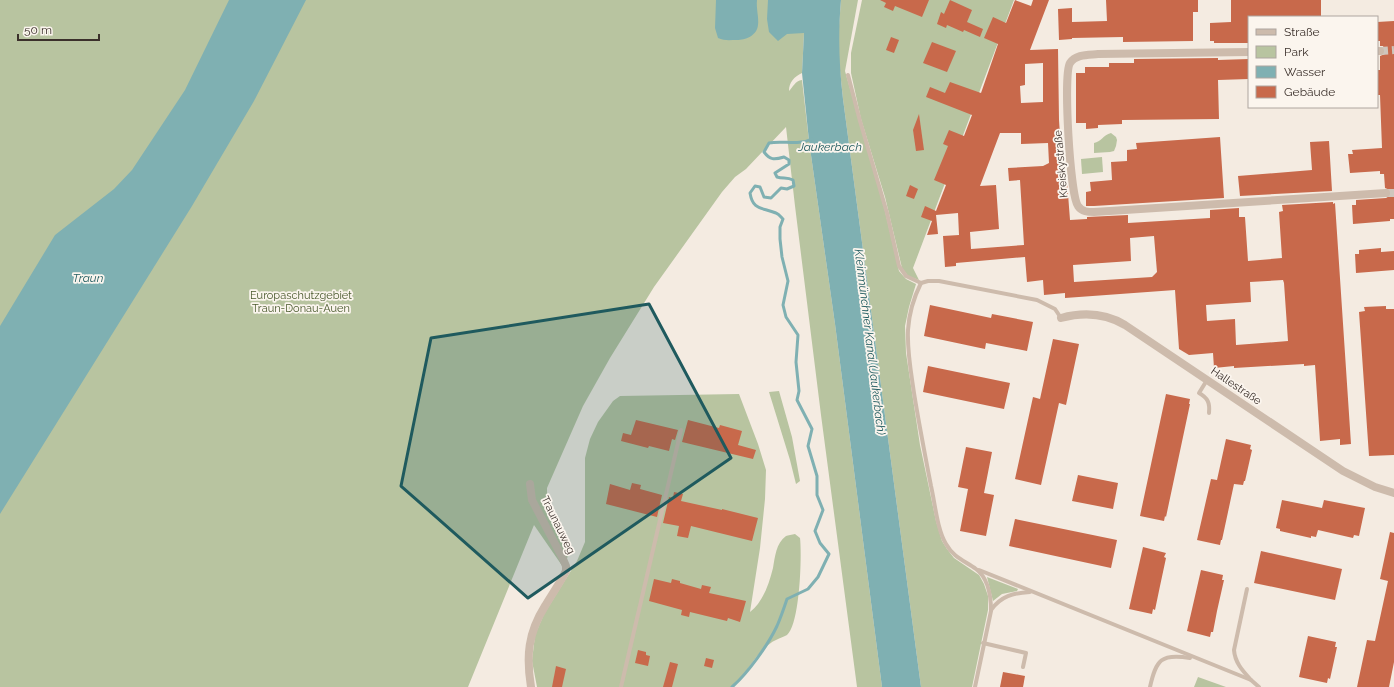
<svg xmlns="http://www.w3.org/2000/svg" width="1394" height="687" font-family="Raleway,sans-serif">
<rect width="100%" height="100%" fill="#f4ebe1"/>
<!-- green -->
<g fill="#b8c4a0">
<path d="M0,0H794L804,33L802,73C794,77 789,82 789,91C793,87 795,81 802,80L809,141L835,324L882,687H857L821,415L795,206L786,127L746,169L735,177L722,192L654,287L610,358L583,406L547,488V506L568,557L561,562L563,567L534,525L468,687H0Z"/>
<path d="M841,0H858L845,71L885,211L899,271L906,279L916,284L909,307L905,326L906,353L920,445L936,521L942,541L947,549L954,558L979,575L984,584L988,596V610L972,687H921L843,99L839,61V26Z"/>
<path d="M862,0H1014L913,268L919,280L908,276L902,268L885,197L861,119L851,73V53Z"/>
<path d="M1111,133L1116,137L1117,140L1116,146L1114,151L1110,152L1094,153V143C1101,142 1103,135 1111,133Z"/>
<path d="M1102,157L1103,172L1082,174L1081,159Z"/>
<path d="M779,391L792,437L800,481L796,484L790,460L769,392Z"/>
<path d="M739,394L758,444L766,470L765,499L760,548L750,612C763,602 769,584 773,568C775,557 776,543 786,536C788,535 792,535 795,534L800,538C802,555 800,624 787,635C784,637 779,638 776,640C771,642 767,646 763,649C752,661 744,677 731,687H537L532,661L535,635L544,614L577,561L585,542V458L590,439L598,422L613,401L620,396Z"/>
<path d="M987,577L1018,589L1017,591L1002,594L993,601Z"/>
<path d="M1198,677L1226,687H1194Z"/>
</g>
<!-- water -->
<g fill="#7fb0b2">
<path d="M229,0H306L254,101L192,206L0,514V326L55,235L114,189L132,170L185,90Z"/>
<path d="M716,0H757C756,8 759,18 758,25C757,36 745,40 737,40C730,40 724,41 718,38L715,28Z"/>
<path d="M768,0H841C838,34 839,65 843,99L921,687H882L835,324L809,141L802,73L804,33L787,34L778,41L769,32L767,19Z"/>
</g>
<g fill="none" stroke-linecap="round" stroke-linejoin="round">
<!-- stream -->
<path stroke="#7fb0b2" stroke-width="3" d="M732,687C748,673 768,645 777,626C781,617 784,608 787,599L808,589L818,577L829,554L820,543L815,531L823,510L817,495V476L808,446L812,429L797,400L799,391L796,362L798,335L786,317L783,305L788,281L782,257L780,239V227L783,219C781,217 779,214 776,213C762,207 753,211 750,193L755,186L760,187L764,197L771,198L781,188L787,189L794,186L793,180C787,177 783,179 777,177L775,173L789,164V160L784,157C774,160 770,160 764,152L769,143C783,140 798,146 812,139"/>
</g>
<!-- building -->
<g fill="#c8694b" fill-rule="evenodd">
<path d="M880,0H929L922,17L895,6L893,11L884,7L886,3Z"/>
<path d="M950,0L972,10L967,22L983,29L980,37L964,30L963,32L947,25L946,28L937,24L941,12L944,14Z"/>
<path d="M1015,0L1031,6L1033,0H1049L1030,50L1058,49L1059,120L1063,181H1067L1070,220L1087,219V217L1128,215V223L1210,218V210L1239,208V217H1245L1248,261L1282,258L1279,212L1283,211L1282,205L1333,202V204L1335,203L1351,444L1340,445V439L1320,441L1315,365L1304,366V364L1234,368V366L1214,368L1213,353L1189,355L1179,349L1175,290L1065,298V293L1044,295L1043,280L1027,282L1025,257L956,263V266L945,267L943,236L959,235L958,213L936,215L938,234L927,235L932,221L921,217L925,206L936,211L946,185L934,180L948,146L943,144L949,130L964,136L972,115L926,97L930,87L945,93L950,82L981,93L998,44L984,38L993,17L1006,23ZM1043,63V102L1021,103L1020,86L1025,85V64ZM1000,133H1021V144L1048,143L1049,163L1043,166L1008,168L1009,181L1020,180L1024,245L971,249L970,232L999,229L996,185L980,186ZM1154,236L1157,272L1152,277L1074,282L1073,265L1131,261L1130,238ZM1283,280L1284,283L1288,341L1236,345L1235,319L1207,321L1206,305L1251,302L1250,282Z"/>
<path d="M1106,0H1198V12H1193V41L1123,42V37L1072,38V39L1059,40L1058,9L1072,8V22L1107,21Z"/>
<path d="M1231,0H1321V17H1249V43H1214V41H1210V23L1231,22Z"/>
<path d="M1394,21V219H1390V221L1353,224L1352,205H1356V200L1386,198L1391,195L1390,190L1385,188L1384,174H1380V171L1350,173L1348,154H1353L1352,150L1382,148L1380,95H1377V70H1380V56L1385,54V51L1383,46H1380V41H1377V22Z"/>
<path d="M891,37L899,40L894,53L886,50Z"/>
<path d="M932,42L956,51L947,72L923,63Z"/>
<path d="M1218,58V60L1249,59V79L1218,80L1219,119L1122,120V124L1098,125V128L1086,129V123H1076V73H1085V67H1109V63H1134V59Z"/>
<path d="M919,114L924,150L916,151L913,130Z"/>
<path d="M1220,137L1224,198L1094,206H1086V192L1091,191L1090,182L1112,180L1111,162L1127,161V150L1137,149L1136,143Z"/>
<path d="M1329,141L1332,191L1240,196L1238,176L1312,170L1310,142Z"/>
<path d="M910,185L918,189L914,199L906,196Z"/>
<path d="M1381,248V252L1394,251V270L1356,273L1355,254H1359V250Z"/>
<path d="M930,305L991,318L992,314L1033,322L1027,351L986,343L985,349L924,336Z"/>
<path d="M1386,306V309H1394V455L1369,456L1359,312L1365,311L1364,307Z"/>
<path d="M1053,339L1079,344L1066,405L1059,403L1041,485L1015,479L1033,397L1040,399Z"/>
<path d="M928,366L1010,383L1004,409L923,392Z"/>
<path d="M1166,394L1190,399L1189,404H1190L1166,517L1165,516L1164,521L1140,516Z"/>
<path d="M636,420L678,430L675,440L672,439L669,451L649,446L648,448L621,441L623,433L631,435Z"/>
<path d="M688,420L719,428L720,425L742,431L738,445L756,450L753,459L682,442Z"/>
<path d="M1226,439L1251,445L1250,449L1252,450L1245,481H1244L1243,485L1234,484L1222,540H1221L1220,545L1197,540L1211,479L1217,480Z"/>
<path d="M966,447L992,452L984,493L994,495L986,536L960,531L968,489L958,487Z"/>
<path d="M1078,475L1118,483L1113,509L1072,501Z"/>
<path d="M632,483L641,485L640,489L662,495L657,517L606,504L610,484L630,490Z"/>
<path d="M674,492L683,494L681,501L722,510V509L758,518L752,541L691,526L688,538L677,536L679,526L663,523L669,497L673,498Z"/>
<path d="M1282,500L1322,508L1324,500L1365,508L1359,536L1354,535L1353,538L1318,530L1316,537L1311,536V538L1280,531V529L1276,528Z"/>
<path d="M1015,519L1117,540L1111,568L1009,546Z"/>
<path d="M1390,532L1394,533V662L1389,687H1357L1367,640L1375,641L1388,581L1380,579Z"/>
<path d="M1143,547L1166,553L1164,557L1166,558L1160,586L1155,610L1153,609L1152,614L1129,609Z"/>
<path d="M1261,551L1342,569L1335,600L1254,583Z"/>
<path d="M1201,570L1223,575L1222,580H1224L1217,611L1213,632H1211L1210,637L1187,631Z"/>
<path d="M654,579L671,583L672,579L680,581V583L701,589L702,585L711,587L709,593L746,601L740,622L728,618L727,621L690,612L689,617L681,615L682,610L649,601Z"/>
<path d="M1308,636L1336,642L1335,647H1337L1330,679L1328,678L1327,683L1299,677Z"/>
<path d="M638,650L646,652V655L650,656L648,666L635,663Z"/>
<path d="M706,658L714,660L712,668L704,666Z"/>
<path d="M670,662L678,664L672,687H663Z"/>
<path d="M556,666L566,669L562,687H552Z"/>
<path d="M1003,672L1025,676L1023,687H1000Z"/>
</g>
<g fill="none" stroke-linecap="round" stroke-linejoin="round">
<!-- minor-tunnel -->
<g stroke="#cfc6bd" stroke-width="8" stroke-dasharray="8 4" stroke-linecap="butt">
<path d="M1380,51L1394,50"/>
<path d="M1386,193H1394"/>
</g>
<!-- service -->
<g stroke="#cdbbac" stroke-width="4">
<path d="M848,75L860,121L887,213L899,266L906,276L921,283L928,281H939L1037,300L1055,309L1061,318"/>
<path d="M921,283C914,297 909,314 908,330C907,351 911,372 914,393C919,424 925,455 931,486C935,503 937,529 946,544C953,557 965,561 976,569C988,578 991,597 991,611L975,687"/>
<path d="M1207,380L1199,393C1208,398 1210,403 1209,413"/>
<path d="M979,570L1251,680L1259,687"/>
<path d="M1247,589L1234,650C1235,663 1243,671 1251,680"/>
<path d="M991,610C1001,596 1013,593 1030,592"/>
<path d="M983,643L1026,653L1023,667"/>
<path d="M621,687L681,430"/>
<path d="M1150,687C1156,660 1161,653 1190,658"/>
</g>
<!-- minor -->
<g stroke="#cdbbac" stroke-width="8">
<path d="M1377,51H1380"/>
<path d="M1249,52L1098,54C1088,55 1076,54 1070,63C1063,74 1070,195 1078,206C1082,212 1088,212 1094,212L1386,193"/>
<path d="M1061,318C1083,312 1105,313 1125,325L1343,471L1375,487L1394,493"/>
<path d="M530,484L532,500L563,559L566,566V571C560,583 552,594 545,606C528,633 526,656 531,687"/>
</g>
</g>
<!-- marked area -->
<path fill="#1f5a5e" fill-opacity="0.2" stroke="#1f5a5e" stroke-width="3" stroke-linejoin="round" d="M649,304L731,458L528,598L401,486L431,338Z"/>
<g text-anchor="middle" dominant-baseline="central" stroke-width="3.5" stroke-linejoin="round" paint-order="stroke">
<!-- street labels -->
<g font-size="11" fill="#3b302b" stroke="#fbf5ee">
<text transform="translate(1061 164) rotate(-95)">Kreiskystraße</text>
<text transform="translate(1236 386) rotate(34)">Hallestraße</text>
<text transform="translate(558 525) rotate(64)">Traunauweg</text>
</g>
<!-- park labels -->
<g font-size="11" fill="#4a5a2e" stroke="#fbf5ee">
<text x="301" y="295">Europaschutzgebiet<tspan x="301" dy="13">Traun-Donau-Auen</tspan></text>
</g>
<!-- water labels -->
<g font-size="12" font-style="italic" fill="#1f5a5e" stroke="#fbf5ee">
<text x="830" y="147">Jaukerbach</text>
<text x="88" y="278">Traun</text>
<text transform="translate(870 342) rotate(83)">Kleinmünchner Kanal (Jaukerbach)</text>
</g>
</g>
<!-- legend -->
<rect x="1248" y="16" width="130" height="92" fill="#fbf5ee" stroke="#aea6a0"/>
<rect x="1256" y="29" width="20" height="6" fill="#cdbbac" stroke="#aea6a0"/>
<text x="1284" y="36" font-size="12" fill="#3b302b">Straße</text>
<rect x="1256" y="46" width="20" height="12" fill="#b8c4a0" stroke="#aea6a0"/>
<text x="1284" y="56" font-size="12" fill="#3b302b">Park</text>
<rect x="1256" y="66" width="20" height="12" fill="#7fb0b2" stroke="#aea6a0"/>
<text x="1284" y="76" font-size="12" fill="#3b302b">Wasser</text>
<rect x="1256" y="86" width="20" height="12" fill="#c8694b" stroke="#aea6a0"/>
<text x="1284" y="96" font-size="12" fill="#3b302b">Gebäude</text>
<!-- scale -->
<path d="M18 34v6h81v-6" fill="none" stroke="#3b302b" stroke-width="2"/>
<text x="24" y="34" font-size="12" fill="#3b302b" stroke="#fbf5ee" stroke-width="3" paint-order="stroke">50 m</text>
</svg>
